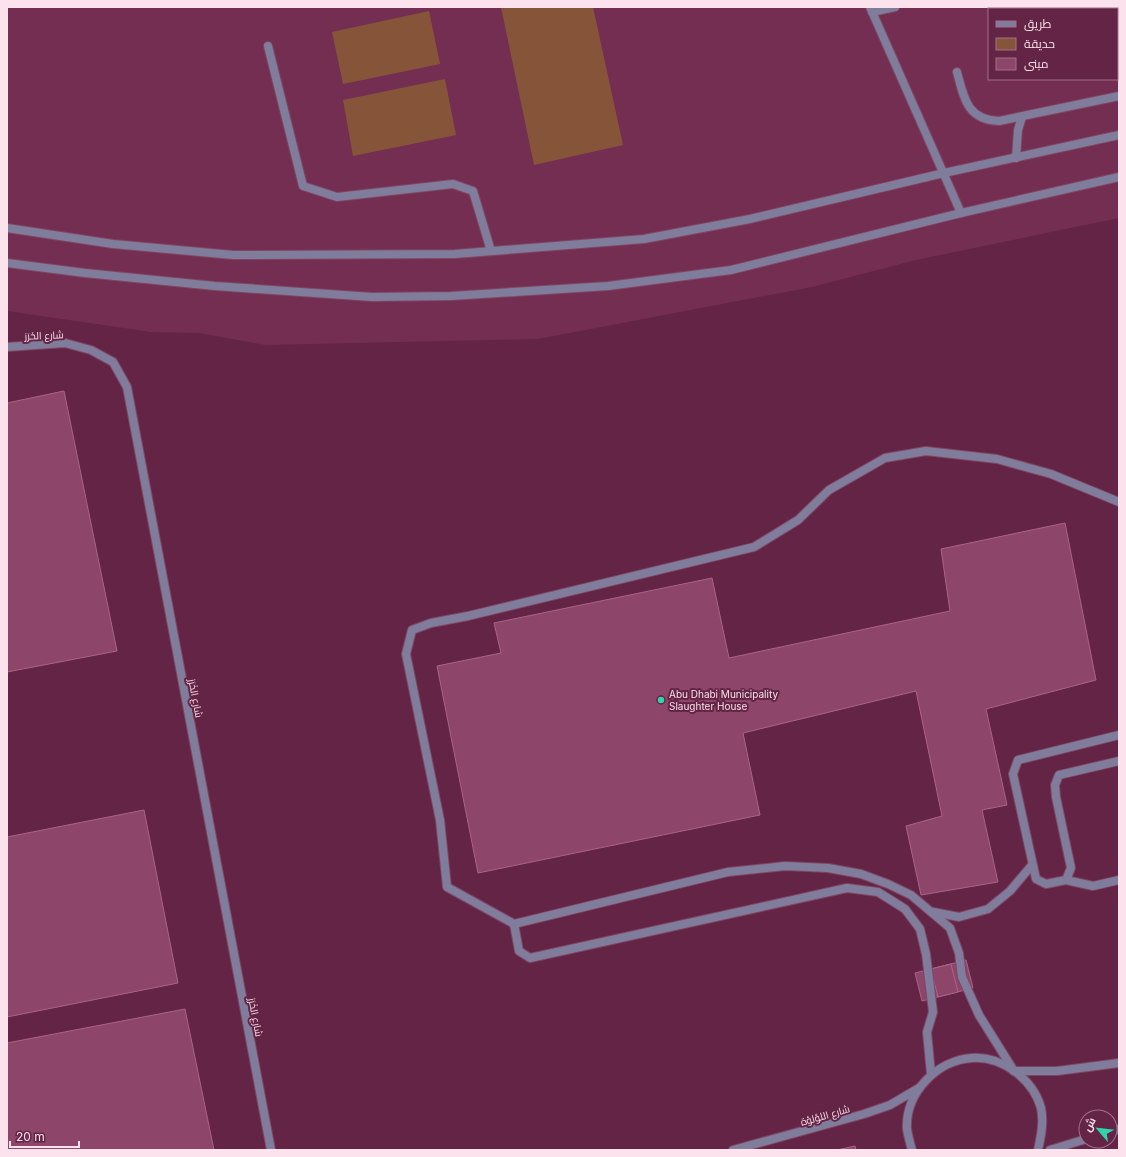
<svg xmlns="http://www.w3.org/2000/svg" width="1126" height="1157" font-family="Inter,Cairo,sans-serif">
<rect width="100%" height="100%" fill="#642445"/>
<!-- built -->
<path fill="#742e52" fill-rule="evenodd" d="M7,7H1119V218L916,260L812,287L538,339L265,345L199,333L151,332L7,311ZM989,9H1117V79H989Z"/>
<!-- green -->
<g fill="#865539">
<path d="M501,7H593L623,145L534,165Z"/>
<path d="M429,11L440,64L343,84L332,32Z"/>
<path d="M445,79L456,135L353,156L343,100Z"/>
</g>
<!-- building -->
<g fill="#8d4569" stroke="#ac6486">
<path d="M64,391L117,651L7,672V403Z"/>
<path d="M1065,523L1096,680L986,709L1007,805L982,810L998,882L921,895L906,826L942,816L916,691L743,733L760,815L478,873L437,666L501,653L494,623L712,578L729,658L950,611L941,549Z"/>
<path d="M144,810L178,983L7,1017V837Z"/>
<path d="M966,960L973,988L922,1001L915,973Z"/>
<path d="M951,964L958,992L938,997L931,969Z"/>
<path d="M185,1009L214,1150H7V1043Z"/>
<path d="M855,1146L856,1150H837Z"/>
</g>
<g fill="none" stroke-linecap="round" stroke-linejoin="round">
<defs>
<g id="service">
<path d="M870,7L961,213"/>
<path d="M872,12L895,7"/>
<path d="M268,46L303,186L337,197L453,184L473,191L491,251"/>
<path d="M957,72C964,98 967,120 999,121L1119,96"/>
<path d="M1016,158L1018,130L1022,117"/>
<path d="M7,228L113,244L233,255L455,254L644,239L750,219L944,173L1119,135"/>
<path d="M7,263L85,273L215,286L372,297L451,296L608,286L731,270L961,213L1119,177"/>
<path d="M1119,735L1018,760L1013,774L1036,879L1046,884L1066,880L1071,868L1056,797L1055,785L1059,775L1119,761"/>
<path d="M1066,880L1093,886L1119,880"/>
<path d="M933,912L959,917L988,909L1010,891L1032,865"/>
<path d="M514,924L519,951L530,958L847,888L878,892L905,909L920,929L926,954L933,1012L927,1032L931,1074"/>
<path d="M1014,1071L979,1015L962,977L959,953L950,928L911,895L888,884L861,874L828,868L785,866L728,872L514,924L447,887L440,820L406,654L412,630L431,623L468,616L754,547L798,520L829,490L885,458L926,451L997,459L1051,474L1119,502"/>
</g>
<path id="minor" d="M7,347L65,343L91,350L113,362L127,387L271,1150"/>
<g id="tertiary">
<path d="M1014,1071H1057L1119,1063"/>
<path d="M1110,1132L1119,1129"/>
<path d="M733,1150L864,1114L890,1105L919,1088"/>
<path d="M912,1150C910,1143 908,1136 907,1129C905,1093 937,1060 972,1058C1002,1056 1033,1079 1041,1108C1044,1122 1041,1136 1038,1150"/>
<path d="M1050,1150L1086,1139"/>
</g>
</defs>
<!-- service casing -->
<use href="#service" stroke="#7f4663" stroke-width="10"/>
<!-- minor casing -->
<use href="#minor" stroke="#7f4663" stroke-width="10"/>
<!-- tertiary casing -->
<use href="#tertiary" stroke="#7f4663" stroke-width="10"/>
<!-- service -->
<use href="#service" stroke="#807c9c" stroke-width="8"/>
<!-- minor -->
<use href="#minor" stroke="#807c9c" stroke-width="8"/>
<!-- tertiary -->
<use href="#tertiary" stroke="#807c9c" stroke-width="8"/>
</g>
<!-- markers -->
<circle fill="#2ed4aa" stroke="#642445" stroke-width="1.5" cx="661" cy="700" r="4"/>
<g text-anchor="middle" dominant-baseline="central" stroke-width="4" stroke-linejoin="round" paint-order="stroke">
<!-- street labels -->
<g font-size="10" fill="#fbe2ec" stroke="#642445">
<text transform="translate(44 335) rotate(-2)">شارع الخَرَز</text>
<text transform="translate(196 698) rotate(79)">شارع الخَرَز</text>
<text transform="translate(256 1017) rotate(79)">شارع الخَرَز</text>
<text transform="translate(825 1115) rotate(-16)">شارع اللؤلؤة</text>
</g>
<!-- poi labels -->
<g font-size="10" fill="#fbe2ec" stroke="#642445" text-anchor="start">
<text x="669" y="694">Abu Dhabi Municipality<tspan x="669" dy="12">Slaughter House</tspan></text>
</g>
</g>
<!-- border -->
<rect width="1126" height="1157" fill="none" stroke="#fbe2ec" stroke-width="16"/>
<!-- legend -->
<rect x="988" y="8" width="130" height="72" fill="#642445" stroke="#a07088"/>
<rect x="996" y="21" width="20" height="6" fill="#807c9c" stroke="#a07088"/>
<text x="1024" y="28" font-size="12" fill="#fbe2ec">طريق</text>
<rect x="996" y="38" width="20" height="12" fill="#865539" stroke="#a07088"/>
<text x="1024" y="48" font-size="12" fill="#fbe2ec">حديقة</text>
<rect x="996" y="58" width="20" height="12" fill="#8d4569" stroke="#a07088"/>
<text x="1024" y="68" font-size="12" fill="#fbe2ec">مبنى</text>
<!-- north arrow -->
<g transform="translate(1098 1129) rotate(298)"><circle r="19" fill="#642445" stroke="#a07088"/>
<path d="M0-3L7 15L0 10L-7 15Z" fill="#2ed4aa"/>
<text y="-6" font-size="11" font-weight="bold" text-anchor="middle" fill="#fbe2ec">ش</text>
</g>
<!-- scale -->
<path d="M10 1141v6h69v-6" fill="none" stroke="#fbe2ec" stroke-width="2"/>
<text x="16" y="1141" font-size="12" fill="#fbe2ec" stroke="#642445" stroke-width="3" paint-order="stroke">20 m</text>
</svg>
